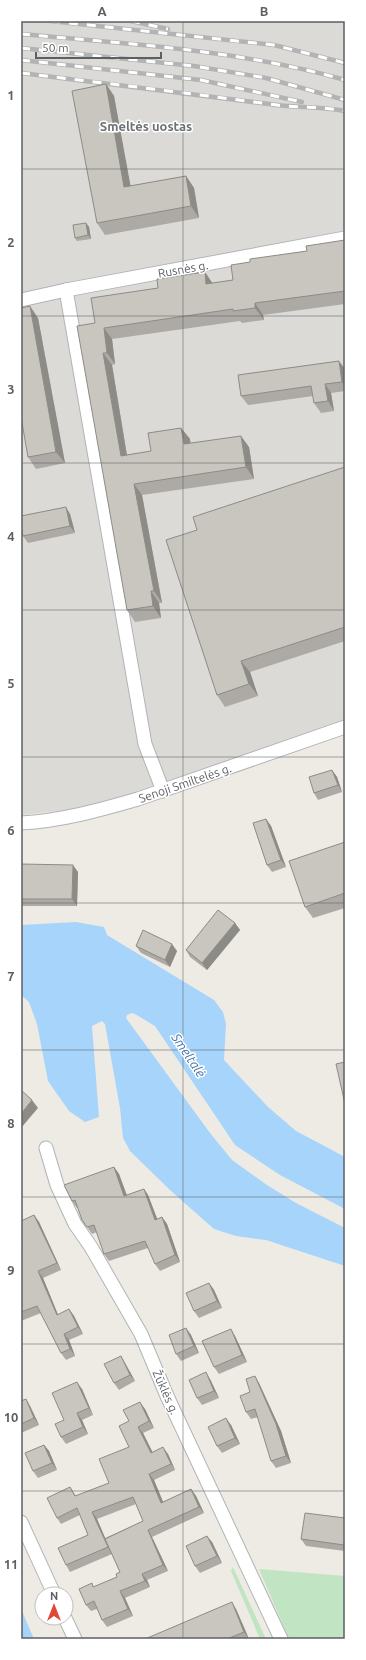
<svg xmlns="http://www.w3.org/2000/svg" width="366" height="1660" font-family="Ubuntu,sans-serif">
<rect width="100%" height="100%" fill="#edebe4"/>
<!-- industrial -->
<path fill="#dcdad6" d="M21,21H345V722L129,796L66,810L21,815Z"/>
<!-- green -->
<g fill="#c1e4c2">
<path d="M233,1567L266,1639H260L231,1571Z"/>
<path d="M259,1569L345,1576V1639H289Z"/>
</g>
<!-- water -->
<g fill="#a7d4fa">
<path d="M76,922L104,927L107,935L214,1000L223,1012L226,1024L224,1060L268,1107L296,1131L345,1157V1209L280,1175L235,1145L155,1026L135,1014L132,1013L127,1015L126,1018L210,1133L232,1160L267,1185L296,1203L345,1228V1266L266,1240L236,1236L214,1229L171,1191L130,1151L123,1138L120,1108L105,1024L102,1021L92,1026L99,1117L85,1122L69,1111L48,1081L37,1024L29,1002L21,995V925Z"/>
<path d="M21,1609L34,1639H21Z"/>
</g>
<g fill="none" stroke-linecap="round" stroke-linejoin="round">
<defs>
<g id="street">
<path d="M66,290L145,744L163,791"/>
<path d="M21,300L66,290L345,238"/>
<path d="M21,823C61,821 100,810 138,799L345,727"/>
<path d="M46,1148L57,1185L75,1224L91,1247L141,1334L167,1396L281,1639"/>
<path d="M21,1522L54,1594"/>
<path d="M65,1618L75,1639"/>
</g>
</defs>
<!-- street casing -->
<use href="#street" stroke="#b1b4b8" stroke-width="15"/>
<!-- street -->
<use href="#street" stroke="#fff" stroke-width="13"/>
<defs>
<g id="rail">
<path d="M51,21L274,45L345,63"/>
<path d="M131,21L168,29"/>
<path d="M21,34C129,44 240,50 345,80"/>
<path d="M21,48L194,66L266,78L345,100"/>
<path d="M21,60L201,80L302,102"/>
<path d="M21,73C104,83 187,93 269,104C294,108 320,106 345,111"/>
</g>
</defs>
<!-- rail casing -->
<use href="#rail" stroke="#b2b3b3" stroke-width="4.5"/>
<!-- rail -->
<use href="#rail" stroke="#fff" stroke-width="3" stroke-dasharray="9" stroke-linecap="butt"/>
</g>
<!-- wall -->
<g fill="#adaaa5" fill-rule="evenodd">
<path d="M106,84L114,96L130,186L186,176L194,188L199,218L105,235L97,223Z"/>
<path d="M86,223L89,227L91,239L77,241L75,238Z"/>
<path d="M345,240V304L263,315L264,320L242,323L240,321L112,339L115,364L112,365L127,455L151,451L181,428L190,439V443L249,447L254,479L142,495L162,603H159L161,618L135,622L127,610L95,323L158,288L205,272L212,283L233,280L250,262L307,251Z"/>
<path d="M38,318L65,463L36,469L28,457Z"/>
<path d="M345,369V391L331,393L334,411L321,413L314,403L313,396L248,405L241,396Z"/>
<path d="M345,467V641L250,672L258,696L225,707L217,695L197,530Z"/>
<path d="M70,514L75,533L28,543L23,536Z"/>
<path d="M332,770L337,777L342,792L318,800L314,793Z"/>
<path d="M266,819L271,826L286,867L272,872L267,865Z"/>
<path d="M345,842V908L313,918L305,907Z"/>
<path d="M21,864L78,872L77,906H21Z"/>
<path d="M235,923L240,930L207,970L190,957L186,950Z"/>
<path d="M136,946L177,951L170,967L141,953Z"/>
<path d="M114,1167L119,1174L127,1195L144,1189L148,1195L157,1219L162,1217L167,1224L180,1262L160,1271L155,1264L148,1248L109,1261L104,1254L97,1232L92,1234L82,1220L78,1208H77L72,1201Z"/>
<path d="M34,1215L39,1222L61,1270L43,1278L58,1315L69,1309L74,1316L83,1334L69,1340L75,1356L66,1360L61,1353L41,1313L21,1321V1247L22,1246Z"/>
<path d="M209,1283L214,1290L222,1308L199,1318L194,1311Z"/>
<path d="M186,1328L191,1335L199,1353L181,1361L176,1354Z"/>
<path d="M235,1336L247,1362L219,1374L214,1367Z"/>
<path d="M121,1356L125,1363L135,1381L119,1390L114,1383Z"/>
<path d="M210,1379L219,1398L202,1405L197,1398Z"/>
<path d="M259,1383L281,1431L291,1463L276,1468L271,1461L258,1417L251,1419L246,1412L250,1392Z"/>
<path d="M82,1389L93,1415L82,1420L88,1434L66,1444L61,1437L64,1420Z"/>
<path d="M26,1399L30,1406L39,1425L21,1433V1401Z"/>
<path d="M145,1409L154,1428L143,1433L152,1452L168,1454L175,1470L154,1480L163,1502L191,1489L196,1496L204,1513L152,1537L168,1571L147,1580L150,1587L125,1598L133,1616L107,1627L102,1620L97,1609L91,1611L86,1605L94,1587L117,1577L120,1572L112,1554L70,1572L66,1565L88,1535L80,1515L61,1524L57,1518L70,1487L76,1496L109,1483L129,1447V1421ZM136,1504L143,1521L105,1538L97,1519Z"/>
<path d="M231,1425L240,1444L222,1453L217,1446Z"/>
<path d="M44,1445L49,1451L57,1470L38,1478L33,1471Z"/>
<path d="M345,1518V1551L306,1546L301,1539Z"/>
<path d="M212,1542L222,1563L200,1573L195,1566Z"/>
<path d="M236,1609L249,1639H145Z"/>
</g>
<!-- shaded-wall -->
<g fill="#8d8b86">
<path d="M106,84L114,96L133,199L124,187Z"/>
<path d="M186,176L194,188L199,218L191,206Z"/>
<path d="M86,223L89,227L91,239L88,235Z"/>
<path d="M205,272L213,284H206Z"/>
<path d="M255,303L263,315L264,320L255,308Z"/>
<path d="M30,306L38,318L65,463L56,452Z"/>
<path d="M104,328L112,339L115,364L107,353Z"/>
<path d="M103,353L112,365L129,468L121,456Z"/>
<path d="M339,361L345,369V386L342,382Z"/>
<path d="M325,384L331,393L334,411L328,401Z"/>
<path d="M181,428L190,439L192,456L184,444Z"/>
<path d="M241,436L249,447L254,479L246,467Z"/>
<path d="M134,484L142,495L162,603L154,591Z"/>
<path d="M66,507L70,514L75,533L70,526Z"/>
<path d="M151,591L159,603L161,618L153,606Z"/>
<path d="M241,661L250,672L258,696L249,684Z"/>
<path d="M332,770L337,777L342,792L338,785Z"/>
<path d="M266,819L271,826L286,867L281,860Z"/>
<path d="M73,865L78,872L77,906L72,899Z"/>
<path d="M235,923L240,930L207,970L202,963Z"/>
<path d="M172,944L177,951L170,967L165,960Z"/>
<path d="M32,1100L38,1108L21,1128V1114Z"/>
<path d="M114,1167L119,1174L129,1202L124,1196Z"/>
<path d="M144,1189L148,1195L160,1226L155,1220Z"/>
<path d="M34,1215L39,1222L61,1270L57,1263Z"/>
<path d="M162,1217L167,1224L180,1262L175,1255Z"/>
<path d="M38,1271L43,1278L61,1322L57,1315Z"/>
<path d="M209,1283L214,1290L222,1308L217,1301Z"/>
<path d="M69,1309L74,1316L83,1334L78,1327Z"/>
<path d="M186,1328L191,1335L199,1353L194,1346Z"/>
<path d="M231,1329L235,1336L247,1362L242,1355Z"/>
<path d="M64,1334L69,1340L75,1356L70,1349Z"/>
<path d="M121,1356L125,1363L135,1381L130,1375Z"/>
<path d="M206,1372L210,1379L219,1398L214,1391Z"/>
<path d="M255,1376L259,1383L281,1431L291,1463L286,1456Z"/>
<path d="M77,1382L82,1389L93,1415L89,1408Z"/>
<path d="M26,1399L30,1406L39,1425L34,1418Z"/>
<path d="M140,1402L145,1409L154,1428L149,1421Z"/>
<path d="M77,1413L82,1420L88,1434L83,1427Z"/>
<path d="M226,1418L231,1425L240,1444L235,1438Z"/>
<path d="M138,1427L143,1433L156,1459L151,1453Z"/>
<path d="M44,1445L49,1451L57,1470L52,1463Z"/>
<path d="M163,1447L168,1454L175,1470L171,1464Z"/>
<path d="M149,1474L154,1480L166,1509L161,1503Z"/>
<path d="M191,1489L196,1496L204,1513L199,1507Z"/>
<path d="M92,1512L97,1519L112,1554L108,1547Z"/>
<path d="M148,1530L152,1537L168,1571L163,1565Z"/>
<path d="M207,1536L212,1542L222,1563L217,1556Z"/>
<path d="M142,1574L147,1580L150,1587L145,1581Z"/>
<path d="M120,1591L125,1598L133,1616L128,1609Z"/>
<path d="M232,1602L236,1609L249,1639L244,1632Z"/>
</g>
<!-- building -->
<g fill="#c9c6c0" stroke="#8d8b86">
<path d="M106,84L124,187L186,176L191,206L97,223L72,91Z"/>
<path d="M86,223L88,235L75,238L73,225Z"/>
<path d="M345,240V291L255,303V308L233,311V309L104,328L107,353H103L121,456L151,451L148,433L181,428L184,444L241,436L246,467L134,484L154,591H151L153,606L127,610L77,326L95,323L91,298L158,288L157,279L205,272L206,284L233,280L231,265L250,262V259L307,251L306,246Z"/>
<path d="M30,306L56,452L28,457L21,417V308Z"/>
<path d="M339,361L342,382L325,384L328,401L314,403L311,386L241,396L238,375Z"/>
<path d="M345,467V627L241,661L249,684L217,695L166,540L197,530L193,517Z"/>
<path d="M66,507L70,526L23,536L21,527V516Z"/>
<path d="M332,770L338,785L314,793L309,777Z"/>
<path d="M266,819L281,860L267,865L253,823Z"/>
<path d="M345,842V893L305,907L289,861Z"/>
<path d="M21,864L73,865L72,899H21Z"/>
<path d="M218,910L235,923L202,963L186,950Z"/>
<path d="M143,930L172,944L165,960L136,946Z"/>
<path d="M345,1062V1104L336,1064Z"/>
<path d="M21,1090L32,1100L21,1114Z"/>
<path d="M114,1167L124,1196L144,1189L155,1220L162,1217L175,1255L155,1264L145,1241L104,1254L94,1225L87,1227L82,1220L75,1200L72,1201L64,1185Z"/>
<path d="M34,1215L57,1263L38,1271L57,1315L69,1309L78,1327L64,1334L70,1349L61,1353L37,1306L21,1312V1247L22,1246L21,1244V1221Z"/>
<path d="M209,1283L217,1301L194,1311L186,1293Z"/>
<path d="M186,1328L194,1346L176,1354L169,1335Z"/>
<path d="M231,1329L242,1355L214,1367L202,1341Z"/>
<path d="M121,1356L130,1375L114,1383L104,1364Z"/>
<path d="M206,1372L214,1391L197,1398L189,1380Z"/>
<path d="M255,1376L276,1424L286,1456L271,1461L255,1409L246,1412L240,1396L250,1392L246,1379Z"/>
<path d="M77,1382L89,1408L77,1413L83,1427L61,1437L55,1424L64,1420L52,1393Z"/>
<path d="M26,1399L34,1418L21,1424V1401Z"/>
<path d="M140,1402L149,1421L138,1427L151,1453L163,1447L171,1464L149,1474L161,1503L191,1489L199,1507L148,1530L163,1565L142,1574L145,1581L120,1591L128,1609L102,1620L94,1601L86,1605L79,1589L92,1583L93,1587L117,1577L116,1574L120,1572L105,1539L143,1521L133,1497L92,1512L108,1547L66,1565L58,1548L88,1535L77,1508L57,1518L47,1498L70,1487L75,1496L109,1483L99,1459L129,1447L119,1426L129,1421L123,1410Z"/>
<path d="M226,1418L235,1438L217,1446L208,1427Z"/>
<path d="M44,1445L52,1463L33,1471L25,1453Z"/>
<path d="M305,1513L345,1518V1539L344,1545L301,1539Z"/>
<path d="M207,1536L217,1556L195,1566L186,1546Z"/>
<path d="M232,1602L244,1632L227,1639H145Z"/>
</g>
<!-- grid -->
<path fill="none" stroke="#5c5f63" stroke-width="1" stroke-opacity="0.55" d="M183,21V1639M21,169H345M21,316H345M21,463H345M21,610H345M21,757H345M21,903H345M21,1050H345M21,1197H345M21,1344H345M21,1491H345"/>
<g text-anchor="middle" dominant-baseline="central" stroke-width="3" stroke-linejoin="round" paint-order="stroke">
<!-- street labels -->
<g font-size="12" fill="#5c5f63" stroke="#fff">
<text transform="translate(183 269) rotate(-10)">Rusnės g.</text>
<text transform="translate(185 783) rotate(-19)">Senoji Smiltelės g.</text>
<text transform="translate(166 1392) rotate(66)">Žūklės g.</text>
</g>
<!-- neighbourhood labels -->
<g font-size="13" font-weight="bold" fill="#6d7175" stroke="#fff">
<text x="146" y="126">Smeltės uostas</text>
</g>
<!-- water labels -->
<g font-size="13" font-style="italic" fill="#4575ab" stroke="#fff">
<text transform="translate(189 1055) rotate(56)">Smeltalė</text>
</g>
</g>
<!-- border -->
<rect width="366" height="1660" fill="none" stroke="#ffffff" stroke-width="44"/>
<!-- north arrow -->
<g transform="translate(54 1606)"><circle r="19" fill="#ffffff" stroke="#bebfc1"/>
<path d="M0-3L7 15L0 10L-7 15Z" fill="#df4938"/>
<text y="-6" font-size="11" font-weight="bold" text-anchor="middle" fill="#5c5f63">N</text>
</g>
<!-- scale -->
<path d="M36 52v6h125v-6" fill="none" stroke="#5c5f63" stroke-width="2"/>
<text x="42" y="52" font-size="12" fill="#5c5f63" stroke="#ffffff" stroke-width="3" paint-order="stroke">50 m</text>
<rect x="22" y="22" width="322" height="1616" fill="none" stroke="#5c5f63" stroke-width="1.5"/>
<g font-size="13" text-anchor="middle" font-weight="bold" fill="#5c5f63">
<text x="102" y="16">A</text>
<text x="264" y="16">B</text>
<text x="11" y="100">1</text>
<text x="11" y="247">2</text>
<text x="11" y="394">3</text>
<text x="11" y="541">4</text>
<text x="11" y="688">5</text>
<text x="11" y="835">6</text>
<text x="11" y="981">7</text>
<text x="11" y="1128">8</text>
<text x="11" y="1275">9</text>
<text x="11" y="1422">10</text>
<text x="11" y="1569">11</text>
</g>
</svg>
